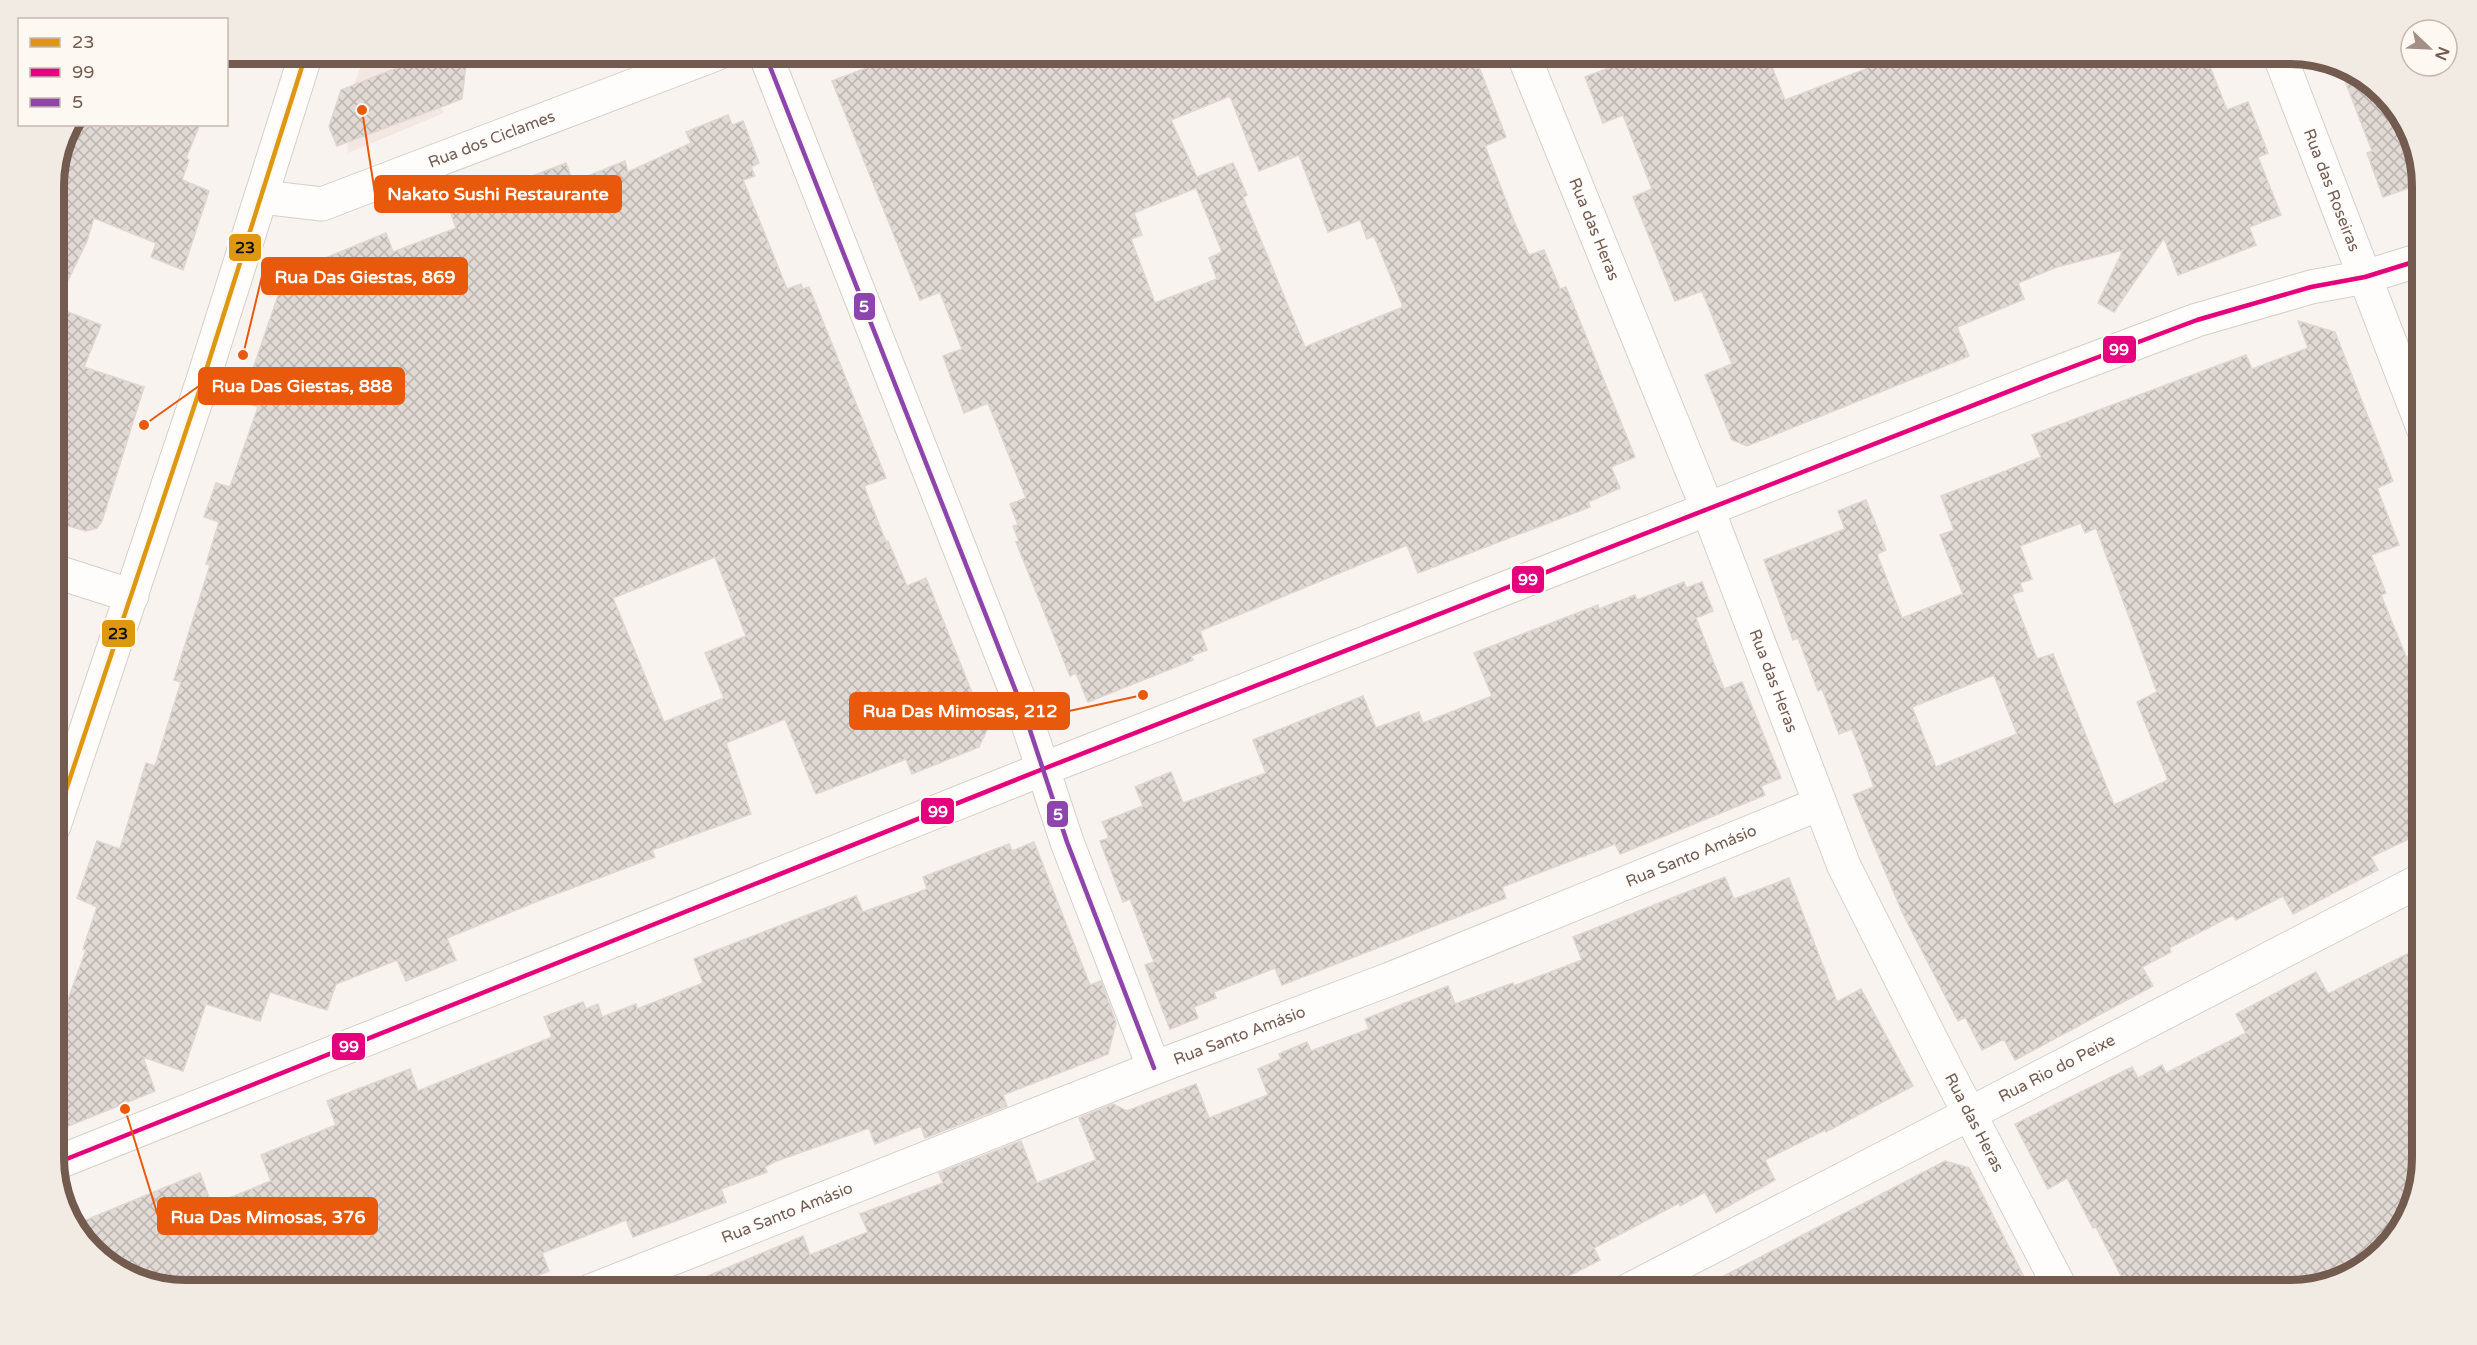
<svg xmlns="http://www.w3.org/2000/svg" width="2477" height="1345" font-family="'Varela Round',sans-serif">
<defs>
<pattern id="building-cross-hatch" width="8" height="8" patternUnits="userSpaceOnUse" patternTransform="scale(1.5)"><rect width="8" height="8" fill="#e1d9d4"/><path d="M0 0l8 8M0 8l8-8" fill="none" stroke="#bbb3ae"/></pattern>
</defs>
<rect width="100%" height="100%" fill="#f8f3ee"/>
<!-- commercial -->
<path fill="#f4e6e0" d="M366,55L420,68L444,113L348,153L346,102Z"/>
<!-- building -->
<g fill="url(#building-cross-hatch)" stroke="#e0d6d1" stroke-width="1.5" fill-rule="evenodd">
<path d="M904,54H1474L1506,137L1485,146L1513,219L1529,255L1544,250L1560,289L1566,287L1635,457L1611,467L1620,488L1588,502L1590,507L1418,573L1407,545L1200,631L1207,650L1191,656L1193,660L1088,702L1076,673L1070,676L1016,542L1019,541L1013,526L1018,525L1010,504L1026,498L988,403L964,413L943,356L962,349L940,292L920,300L832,81ZM1230,96L1259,171L1299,155L1328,232L1360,220L1367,239L1374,236L1403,307L1305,347L1243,197L1247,195L1233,163L1197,177L1171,120ZM1196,188L1222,252L1209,258L1217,279L1155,303L1131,239L1142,235L1134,213Z"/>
<path d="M1604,54H1767L1785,100L1866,69L1860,54H2205L2227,110L2248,102L2268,153L2258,157L2281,215L2249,227L2256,245L2178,275L2164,238L2114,312L2098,303L2123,250L2057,267L2018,283L2024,299L1957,327L1969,356L1747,446L1732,440L1705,375L1732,364L1702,291L1675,301L1633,197L1652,189L1623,115L1603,123L1585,77L1609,68Z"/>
<path d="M427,56L466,64L462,99L337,146L329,127L341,90Z"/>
<path d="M2339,65L2350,68L2401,113L2423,183L2383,197L2367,153L2372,151Z"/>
<path d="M728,115L732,125L743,121L759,163L751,167L755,176L743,180L787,289L801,284L803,289L809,287L886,478L864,486L886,542L888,541L907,586L926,578L987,730L979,747L912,774L906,759L816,794L785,719L726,743L751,814L652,850L655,857L548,897L447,938L456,960L406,981L397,960L336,984L327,1010L270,992L260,1021L206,1004L183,1071L143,1057L155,1091L54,1132V1001L66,1005L86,950L83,949L97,907L77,898L97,841L120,849L146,763L155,766L181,682L174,680L210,565L206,564L219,522L204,517L216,483L230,487L258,407L242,401L281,287L294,271L386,233L393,252L456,228L449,208L566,163L573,182L625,161L628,172L691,143L686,132ZM715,557L746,636L705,653L724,698L664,722L613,598Z"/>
<path d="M70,124H200L186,158L189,160L182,180L209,191L183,270L151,257L156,243L94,218L87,241L55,307L101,325L84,367L144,387L102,521L97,528L86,531L54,522V178Z"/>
<path d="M2298,321L2335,332L2393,481L2377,488L2399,545L2371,555L2386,593L2381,595L2406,657L2423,649V832L2371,857L2378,870L2293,914L2283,896L2236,920L2233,915L2169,948L2171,952L2142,967L2153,986L2015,1060L2004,1039L1982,1050L1965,1017L1958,1021L1903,914L1853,795L1874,787L1852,729L1839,734L1822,689L1818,691L1798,638L1793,640L1764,560L1845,529L1838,511L1866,500L1886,550L1877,554L1902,618L1963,594L1940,535L1954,530L1941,496L2041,457L2032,435L2246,355L2252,369L2308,348ZM2081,523L2085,533L2096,528L2157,692L2137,702L2168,780L2114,805L2053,654L2037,659L2012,594L2023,591L2020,583L2032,579L2020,546ZM1994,675L2017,734L1936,767L1912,707Z"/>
<path d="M1684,582L1686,588L1702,582L1713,611L1696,618L1724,689L1742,682L1781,778L1761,786L1765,795L1620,854L1615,844L1502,887L1506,898L1282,985L1275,968L1214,992L1216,998L1194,1007L1198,1018L1170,1029L1145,965L1154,962L1130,899L1123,902L1100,841L1109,838L1102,822L1143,806L1135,787L1171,772L1183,803L1266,773L1253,740L1363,696L1376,728L1419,712L1423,723L1492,696L1474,653L1598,605L1599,609L1635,595L1637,600Z"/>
<path d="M1034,842L1090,985L1101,981L1116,1023L1108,1054L1003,1095L1007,1106L925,1138L921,1126L875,1144L869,1128L774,1162L765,1167L767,1172L721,1189L726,1202L633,1237L626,1220L542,1253L549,1271L499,1291H186L127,1277L76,1232L74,1225L200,1173L212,1205L271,1181L261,1155L336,1125L327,1101L410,1069L418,1091L552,1037L544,1017L583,1002L586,1009L598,1004L602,1017L636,1004L637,1009L703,983L694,959L856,896L863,912L927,889L923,877L1009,844L1012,851Z"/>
<path d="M1725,877L1734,899L1789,878L1837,1002L1861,989L1913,1086L1826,1132L1825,1130L1765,1160L1775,1180L1746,1196L1716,1213L1705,1192L1680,1206L1679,1203L1594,1248L1600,1260L1539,1291H672L803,1236L810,1255L868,1232L860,1214L943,1183L939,1173L1021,1141L1037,1183L1096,1160L1079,1118L1113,1104L1127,1111L1196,1084L1209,1118L1268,1095L1258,1069L1281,1059L1279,1054L1307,1042L1311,1051L1369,1029L1365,1019L1448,986L1455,1004L1513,983L1514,986L1582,960L1573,937Z"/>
<path d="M2423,946V1159L2409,1218L2382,1249L2314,1284L2291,1291H2129L2096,1227L2093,1228L2067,1178L2048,1189L2015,1124L2132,1067L2138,1078L2162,1065L2166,1073L2246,1033L2236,1014L2316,972L2328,994Z"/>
<path d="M1945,1161L1969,1168L2031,1291H1695Z"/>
</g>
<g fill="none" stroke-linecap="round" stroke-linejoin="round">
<defs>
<g id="street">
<path d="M765,54L1024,712L1067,842L1154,1068"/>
<path id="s1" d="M1523,54L1708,510L1844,866L1946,1069L2062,1291"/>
<path id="s2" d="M2279,54L2423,428"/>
<path id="s3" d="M262,197L322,204L716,54"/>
<path d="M54,1164L1043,769L2048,376L2197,320L2311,287L2365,277L2423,259"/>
<path id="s4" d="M590,1291L1154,1068L1390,979L1819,804"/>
<path id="s5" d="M1627,1291L2423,879"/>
</g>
<g id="secondary">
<path d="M54,571L132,596"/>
<path d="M54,826L203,380L306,54"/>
</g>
</defs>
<!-- street casing -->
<use href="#street" stroke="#d5cfc9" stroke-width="35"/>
<!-- secondary casing -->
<use href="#secondary" stroke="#d5cfc9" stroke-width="35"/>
<!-- street -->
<use href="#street" stroke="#fefdfc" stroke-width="33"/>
<!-- secondary -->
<use href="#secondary" stroke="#fefdfc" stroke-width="33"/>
<defs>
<path id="bus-1" d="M54,826L203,380L306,54"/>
<path id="bus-2" d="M54,1164L1043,769L2048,376L2197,320L2311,287L2365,277L2423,259"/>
<path id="bus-3" d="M765,54L1024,712L1067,842L1154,1068"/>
</defs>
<!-- bus-1 casing -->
<use href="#bus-1" stroke="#fdf8f1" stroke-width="9"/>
<!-- bus-2 casing -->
<use href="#bus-2" stroke="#fdf8f1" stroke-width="9"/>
<!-- bus-3 casing -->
<use href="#bus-3" stroke="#fdf8f1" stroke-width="9"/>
<!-- bus-1 -->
<use href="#bus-1" stroke="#dd9710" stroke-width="4.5"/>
<!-- bus-2 -->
<use href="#bus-2" stroke="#e5007d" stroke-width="4.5"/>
<!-- bus-3 -->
<use href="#bus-3" stroke="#8e44ad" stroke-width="4.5"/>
</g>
<g text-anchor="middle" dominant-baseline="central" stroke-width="5" stroke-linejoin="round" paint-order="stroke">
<!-- street labels -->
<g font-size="16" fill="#745b50" stroke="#fdf8f1">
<text stroke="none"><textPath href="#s3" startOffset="242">Rua dos Ciclames</textPath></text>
<text stroke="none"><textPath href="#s2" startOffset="146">Rua das Roseiras</textPath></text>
<text stroke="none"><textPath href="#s1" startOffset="189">Rua das Heras</textPath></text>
<text stroke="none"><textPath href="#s1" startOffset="675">Rua das Heras</textPath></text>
<text stroke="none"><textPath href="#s4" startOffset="1184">Rua Santo Amásio</textPath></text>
<text stroke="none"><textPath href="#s4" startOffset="698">Rua Santo Amásio</textPath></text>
<text stroke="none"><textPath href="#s5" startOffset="484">Rua Rio do Peixe</textPath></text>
<text stroke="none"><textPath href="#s1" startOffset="1161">Rua das Heras</textPath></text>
<text stroke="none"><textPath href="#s4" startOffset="212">Rua Santo Amásio</textPath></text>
</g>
</g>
<!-- crop -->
<path d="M0 0H2477V1345H0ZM186 64H2290A122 122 0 0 1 2412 186V1158A122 122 0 0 1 2290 1280H186A122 122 0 0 1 64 1158V186A122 122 0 0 1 186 64Z" fill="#f2ebe4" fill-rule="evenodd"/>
<path fill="none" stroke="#745b50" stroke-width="8" d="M186 64H2290A122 122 0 0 1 2412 186V1158A122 122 0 0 1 2290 1280H186A122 122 0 0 1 64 1158V186A122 122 0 0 1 186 64Z"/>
<!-- callouts -->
<path fill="none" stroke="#e8590c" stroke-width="2" d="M362 110L375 194M243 355L262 276M144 425L199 386M1143 695L1069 711M125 1109L158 1216"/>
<g fill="#e8590c" stroke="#fdf8f1" stroke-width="2">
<circle cx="362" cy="110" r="6"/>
<circle cx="243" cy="355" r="6"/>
<circle cx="144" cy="425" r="6"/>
<circle cx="1143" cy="695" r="6"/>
<circle cx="125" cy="1109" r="6"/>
</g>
<g fill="#e8590c" stroke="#e8590c" stroke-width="2">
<rect x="375" y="176" width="246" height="36" rx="6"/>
<rect x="262" y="258" width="205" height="36" rx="6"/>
<rect x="199" y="368" width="205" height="36" rx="6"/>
<rect x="850" y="693" width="219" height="36" rx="6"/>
<rect x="158" y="1198" width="219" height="36" rx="6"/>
</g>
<g font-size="18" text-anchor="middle" font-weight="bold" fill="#fff">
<text x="498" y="200">Nakato Sushi Restaurante</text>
<text x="365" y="283">Rua Das Giestas, 869</text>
<text x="302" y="392">Rua Das Giestas, 888</text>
<text x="960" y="717">Rua Das Mimosas, 212</text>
<text x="268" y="1223">Rua Das Mimosas, 376</text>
</g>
<g stroke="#fdf8f1" stroke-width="2">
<rect x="228" y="233" width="34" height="29" rx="6" fill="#dd9710"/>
<rect x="853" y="292" width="23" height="29" rx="6" fill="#8e44ad"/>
<rect x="2102" y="335" width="35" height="29" rx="6" fill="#e5007d"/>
<rect x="1511" y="565" width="34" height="29" rx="6" fill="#e5007d"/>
<rect x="101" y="619" width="35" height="29" rx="6" fill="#dd9710"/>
<rect x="920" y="797" width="35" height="28" rx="6" fill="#e5007d"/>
<rect x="1046" y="800" width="23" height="28" rx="6" fill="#8e44ad"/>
<rect x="331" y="1032" width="35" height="29" rx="6" fill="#e5007d"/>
</g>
<g font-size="16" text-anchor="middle" font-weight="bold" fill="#fff">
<text x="864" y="312">5</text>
<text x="2119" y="355">99</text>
<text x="1528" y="585">99</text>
<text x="938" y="817">99</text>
<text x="1058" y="820">5</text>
<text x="349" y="1052">99</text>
</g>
<g font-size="16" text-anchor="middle" font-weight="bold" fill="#111">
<text x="245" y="253">23</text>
<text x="118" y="639">23</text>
</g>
<!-- legend -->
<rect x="18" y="18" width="210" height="108" fill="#fdf8f1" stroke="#c6b9b1" stroke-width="1.5"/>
<rect x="30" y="38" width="30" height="9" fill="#dd9710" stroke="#c6b9b1" stroke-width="1.5"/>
<text x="72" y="48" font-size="18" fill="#745b50">23</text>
<rect x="30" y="68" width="30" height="9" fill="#e5007d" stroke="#c6b9b1" stroke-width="1.5"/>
<text x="72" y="78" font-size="18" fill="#745b50">99</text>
<rect x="30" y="98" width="30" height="9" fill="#8e44ad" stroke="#c6b9b1" stroke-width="1.5"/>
<text x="72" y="108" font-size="18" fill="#745b50">5</text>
<!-- north arrow -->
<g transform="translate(2429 48) rotate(113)"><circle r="28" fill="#fdf8f1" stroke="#c6b9b1" stroke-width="1.5"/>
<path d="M0-4.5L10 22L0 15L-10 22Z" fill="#a29087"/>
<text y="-9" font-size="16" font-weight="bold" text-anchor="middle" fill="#745b50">N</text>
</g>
</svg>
